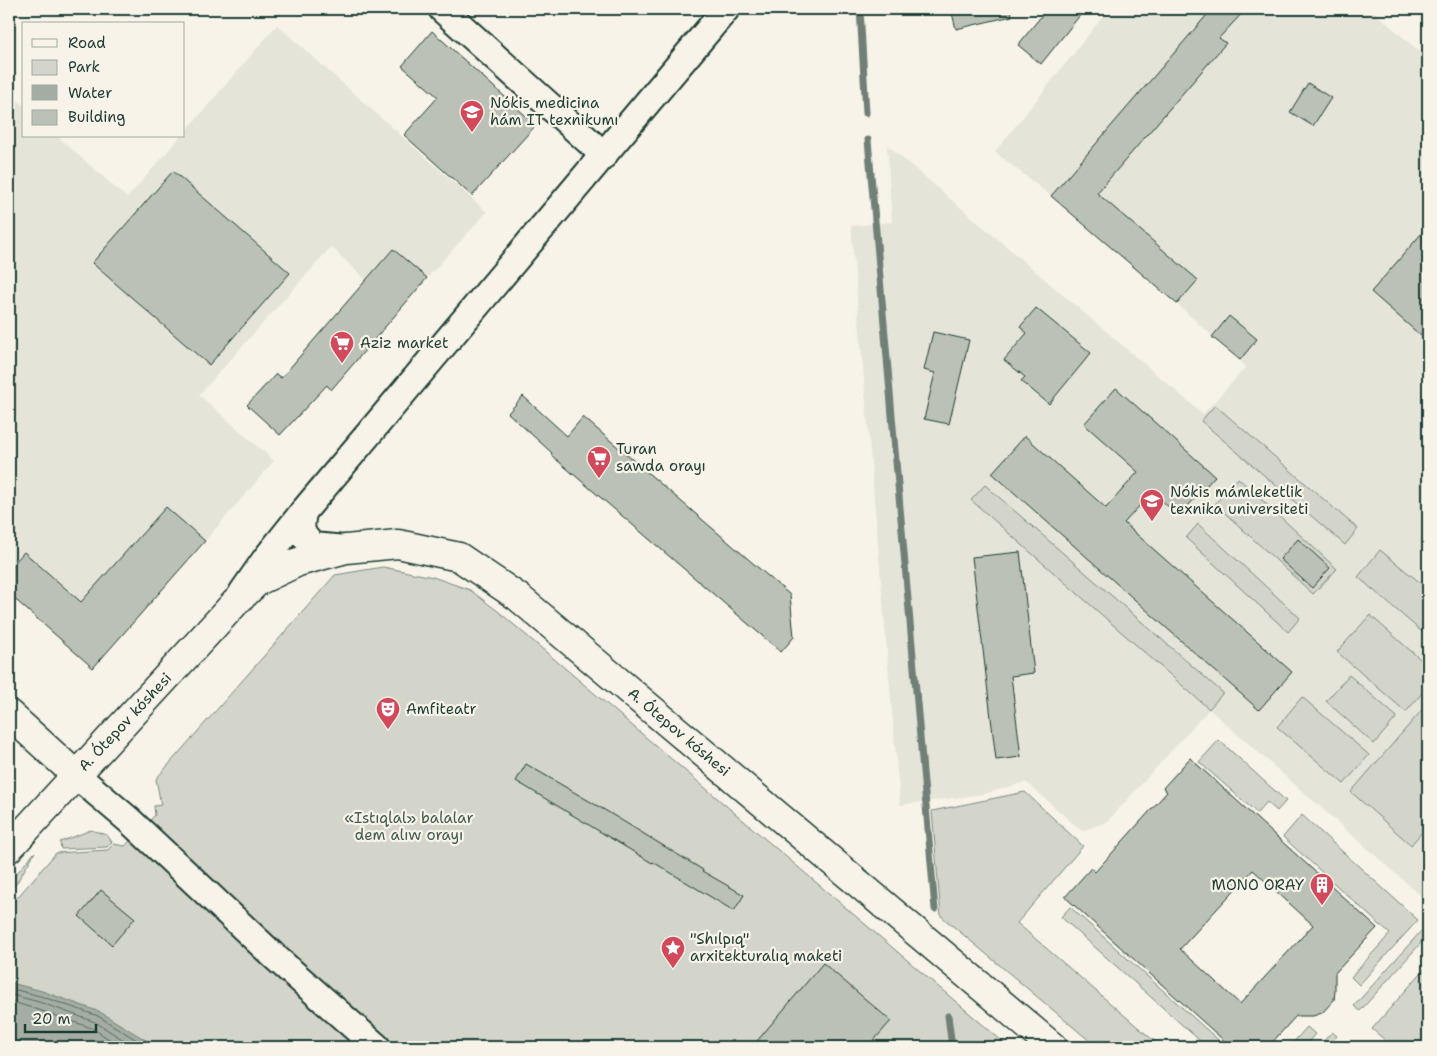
<svg xmlns="http://www.w3.org/2000/svg" width="1437" height="1056" font-family="'Shantell Sans',sans-serif">
<rect width="100%" height="100%" fill="#f7f3e8"/>
<filter id="ink" filterUnits="userSpaceOnUse"><feTurbulence type="fractalNoise" baseFrequency=".02" numOctaves="2"/><feDisplacementMap in="SourceGraphic" scale="10" xChannelSelector="R" yChannelSelector="G"/><feConvolveMatrix kernelMatrix="1 2 1 2 8 2 1 2 1" color-interpolation-filters="sRGB"/></filter>
<g filter="url(#ink)">
<!-- built -->
<g fill="#e5e4d9">
<path d="M1109,9H1371L1428,59V902L1209,709L1107,822L1082,831L1026,782L984,794L900,805L851,226L892,222L887,145L1203,414L1246,367L1239,360L1177,304L1051,196L995,152Z"/>
<path d="M277,25L487,212L427,278L393,249L366,280L331,247L199,395L274,461L205,541L166,507L81,602L24,552L9,569V93L24,106V136H57L127,198L181,136H184V133Z"/>
</g>
<!-- green -->
<g fill="#d3d5ca" stroke="#79897f">
<path d="M1215,405L1358,529L1345,545L1201,421Z"/>
<path d="M1238,478L1337,569L1313,594L1215,504Z"/>
<path d="M985,485L1223,693L1209,709L971,500Z"/>
<path d="M1198,524L1300,618L1288,632L1186,538Z"/>
<path d="M1380,550L1428,589V637L1358,577Z"/>
<path d="M383,567L433,577L470,590L499,612L1009,1047H9V907L56,853L108,850L113,844L125,846L155,815L154,806L161,805L156,779L335,575Z"/>
<path d="M1370,615L1428,666V686L1406,712L1337,652Z"/>
<path d="M1349,675L1397,717L1374,744L1326,701Z"/>
<path d="M1302,697L1369,755L1344,784L1277,727Z"/>
<path d="M1428,703V825L1411,845L1351,792Z"/>
<path d="M1219,740L1286,801L1277,811L1267,802L1257,813L1199,762Z"/>
<path d="M1025,792L1083,846L1017,923L1161,1047H1097L941,916L932,811Z"/>
<path d="M1302,815L1418,920L1359,985L1351,977L1390,934L1283,837Z"/>
<path d="M91,830L107,835L112,842L107,847L61,849L60,842Z"/>
<path d="M35,852L16,884L9,892V882Z"/>
<path d="M1070,907L1226,1047H1207L1061,917Z"/>
<path d="M1422,930L1428,935L1360,1011L1354,1006Z"/>
<path d="M1428,965V1047H1393L1372,1029Z"/>
<path d="M1307,1027L1315,1034L1304,1047H1289Z"/>
<path d="M1332,1032L1337,1036L1327,1047H1318Z"/>
</g>
<!-- water -->
<path fill="#a4ada3" stroke="#6f8077" d="M9,983H11L42,991L100,1012L157,1047H9Z"/>
<g fill="none" stroke-linecap="round" stroke-linejoin="round">
<!-- shore -->
<g stroke="#546a60" stroke-width="1">
<path d="M9,988L40,996L98,1016L148,1047"/>
<path d="M9,994L39,1002L95,1022L135,1047"/>
<path d="M9,1001L36,1009L92,1028L121,1047"/>
</g>
<!-- stream -->
<g stroke="#6f8077" stroke-width="7">
<path d="M860,9L866,113"/>
<path d="M868,140L935,909"/>
<path d="M948,1016L952,1047"/>
</g>
</g>
<!-- building -->
<g fill="#bbc1b6" stroke="#1f3d34" fill-rule="evenodd">
<path d="M951,9H1011L1012,16L956,29Z"/>
<path d="M1047,9H1085L1041,64L1018,45Z"/>
<path d="M1212,9H1246L1219,38L1226,43L1097,193L1198,280L1177,304L1051,196Z"/>
<path d="M432,31L536,125L472,196L404,135L438,97L402,66Z"/>
<path d="M1308,83L1331,98L1313,126L1290,112Z"/>
<path d="M173,171L290,273L209,365L92,263Z"/>
<path d="M1428,226V342L1371,292Z"/>
<path d="M393,249L427,278L331,390L327,385L280,435L247,405L276,374L281,378Z"/>
<path d="M1036,308L1091,353L1049,404L1021,381L1025,377L1004,360L1027,333L1020,327Z"/>
<path d="M1229,316L1257,339L1240,360L1212,337Z"/>
<path d="M933,332L969,340L949,424L924,419L935,373L924,370Z"/>
<path d="M1116,388L1215,476L1179,516L1152,492L1124,523L1292,672L1259,710L992,473L1025,436L1106,508L1138,472L1084,424Z"/>
<path d="M523,396L567,436L583,417L790,595L794,637L781,652L551,455L552,453L508,413Z"/>
<path d="M166,507L205,541L93,668L9,594V569L24,552L81,602Z"/>
<path d="M1298,539L1330,568L1312,588L1280,559Z"/>
<path d="M1020,552L1034,673L1011,676L1021,757L996,760L972,557Z"/>
<path d="M1190,758L1377,928L1335,973V991L1334,1000L1322,1013L1313,1016H1296L1268,1047H1231L1065,897L1091,868L1095,872L1167,792L1163,788ZM1253,870L1313,925L1240,1004L1180,949Z"/>
<path d="M526,764L608,812L703,870L702,871L744,895L734,911L653,862L652,863L516,781Z"/>
<path d="M101,890L135,918L112,945L79,916Z"/>
<path d="M823,963L891,1021L868,1047H752Z"/>
</g>
<g fill="none" stroke-linecap="round" stroke-linejoin="round">
<defs>
<g id="street">
<path d="M442,9L604,155"/>
<path d="M303,512C300,530 300,533 313,546L345,549"/>
<path d="M242,593L267,557L303,512L726,9"/>
<path d="M76,775L130,821L276,958L377,1047"/>
</g>
<g id="secondary">
<path d="M9,714L76,775"/>
<path d="M9,848L235,603L258,581L298,562L346,549L398,544L459,557L518,597L1053,1047"/>
</g>
</defs>
<!-- street casing -->
<use href="#street" stroke="#1f3d34" stroke-width="30"/>
<!-- secondary casing -->
<use href="#secondary" stroke="#1f3d34" stroke-width="31"/>
<!-- street -->
<use href="#street" stroke="#f7f3e8" stroke-width="26"/>
<!-- secondary -->
<use href="#secondary" stroke="#f7f3e8" stroke-width="28"/>
</g>
</g>
<!-- icons -->
<defs>
<symbol id="university-pin" viewBox="-11 -11 22 30"><path d="M0 17L-7.5 6A9.5 9.5 0 1 1 7.5 6Z" fill="#d1495b" stroke="#f7f3e8"/><path d="M0-5L7-2L0 1L-7-2ZM-4 1L0 2.5L4 1V4Q0 6-4 4Z" fill="#fff"/></symbol>
<symbol id="supermarket-pin" viewBox="-11 -11 22 30"><path d="M0 17L-7.5 6A9.5 9.5 0 1 1 7.5 6Z" fill="#d1495b" stroke="#f7f3e8"/><path d="M-6-5.5h2.5l.6 2H6L4.5 2H-2.5L-4.4-4H-6ZM-1.5 3.2a1.3 1.3 0 1 0 .1 0ZM3 3.2a1.3 1.3 0 1 0 .1 0Z" fill="#fff"/></symbol>
<symbol id="theatre-pin" viewBox="-11 -11 22 30"><path d="M0 17L-7.5 6A9.5 9.5 0 1 1 7.5 6Z" fill="#d1495b" stroke="#f7f3e8"/><path d="M-5-5.5Q0-4 5-5.5V0Q5 5 0 6Q-5 5-5 0ZM-3.3-2.5H-1v1.5H-3.3ZM1-2.5H3.3v1.5H1ZM-2.8 1Q0 5.5 2.8 1Z" fill="#fff"/></symbol>
<symbol id="building-pin" viewBox="-11 -11 22 30"><path d="M0 17L-7.5 6A9.5 9.5 0 1 1 7.5 6Z" fill="#d1495b" stroke="#f7f3e8"/><path d="M-4-6H4V6H1V3H-1V6H-4ZM-2.5-4.3h1.7v1.8h-1.7ZM.8-4.3h1.7v1.8H.8ZM-2.5-1h1.7V.8h-1.7ZM.8-1h1.7V.8H.8Z" fill="#fff"/></symbol>
<symbol id="sight-pin" viewBox="-11 -11 22 30"><path d="M0 17L-7.5 6A9.5 9.5 0 1 1 7.5 6Z" fill="#d1495b" stroke="#f7f3e8"/><path d="M0-6L1.8-2.2L6-1.7L2.9 1.2L3.7 5.4L0 3.3L-3.7 5.4L-2.9 1.2L-6-1.7L-1.8-2.2Z" fill="#fff"/></symbol>
</defs>
<g fill-rule="evenodd">
<use href="#university-pin" x="458" y="98" width="28" height="38"/>
<use href="#supermarket-pin" x="328" y="329" width="28" height="38"/>
<use href="#supermarket-pin" x="585" y="444" width="28" height="38"/>
<use href="#university-pin" x="1138" y="487" width="28" height="38"/>
<use href="#theatre-pin" x="374" y="695" width="28" height="38"/>
<use href="#building-pin" x="1308" y="871" width="28" height="38"/>
<use href="#sight-pin" x="659" y="934" width="28" height="38"/>
</g>
<g text-anchor="middle" dominant-baseline="central" stroke-width="4.5" stroke-linejoin="round" paint-order="stroke">
<!-- poi labels -->
<g font-size="15" fill="#1f3d34" stroke="#f7f3e8" text-anchor="start">
<text x="490" y="103">Nókis medicina<tspan x="490" dy="17">hám IT texnikumı</tspan></text>
<text x="360" y="343">Aziz market</text>
<text x="616" y="449">Turan<tspan x="616" dy="17">sawda orayı</tspan></text>
<text x="1170" y="492">Nókis mámleketlik<tspan x="1170" dy="17">texnika universiteti</tspan></text>
<text x="406" y="709">Amfiteatr</text>
<text x="1304" y="885" text-anchor="end">MONO ORAY</text>
<text x="690" y="939">"Shılpıq"<tspan x="690" dy="17">arxitekturalıq maketi</tspan></text>
</g>
<!-- street labels -->
<g font-size="15" fill="#1f3d34" stroke="#f7f3e8">
<text transform="translate(125 722) rotate(-47)">A. Ótepov kóshesi</text>
<text transform="translate(679 732) rotate(40)">A. Ótepov kóshesi</text>
</g>
<!-- park labels -->
<g font-size="15" fill="#435b52" stroke="#f7f3e8">
<text x="409" y="818">«Istıqlal» balalar<tspan x="409" dy="17">dem alıw orayı</tspan></text>
</g>
</g>
<!-- margin -->
<rect width="1437" height="1056" fill="none" stroke="#f7f3e8" stroke-width="30"/>
<rect x="15" y="15" width="1407" height="1026" fill="none" stroke="#1f3d34" stroke-width="2" filter="url(#ink)"/>
<!-- legend -->
<rect x="22" y="22" width="162" height="115" fill="#f7f3e8" stroke="#a1aaa0"/>
<rect x="32" y="39" width="25" height="8" fill="#f7f3e8" stroke="#a1aaa0"/>
<text x="68" y="48" font-size="15" fill="#1f3d34">Road</text>
<rect x="32" y="60" width="25" height="15" fill="#d3d5ca" stroke="#a1aaa0"/>
<text x="68" y="72" font-size="15" fill="#1f3d34">Park</text>
<rect x="32" y="85" width="25" height="15" fill="#a4ada3" stroke="#a1aaa0"/>
<text x="68" y="98" font-size="15" fill="#1f3d34">Water</text>
<rect x="32" y="110" width="25" height="15" fill="#bbc1b6" stroke="#a1aaa0"/>
<text x="68" y="122" font-size="15" fill="#1f3d34">Building</text>
<!-- scale -->
<path d="M25 1024v8h71v-8" fill="none" stroke="#1f3d34" stroke-width="2.5"/>
<text x="32" y="1024" font-size="15" fill="#1f3d34" stroke="#f7f3e8" stroke-width="4" paint-order="stroke">20 m</text>
</svg>
